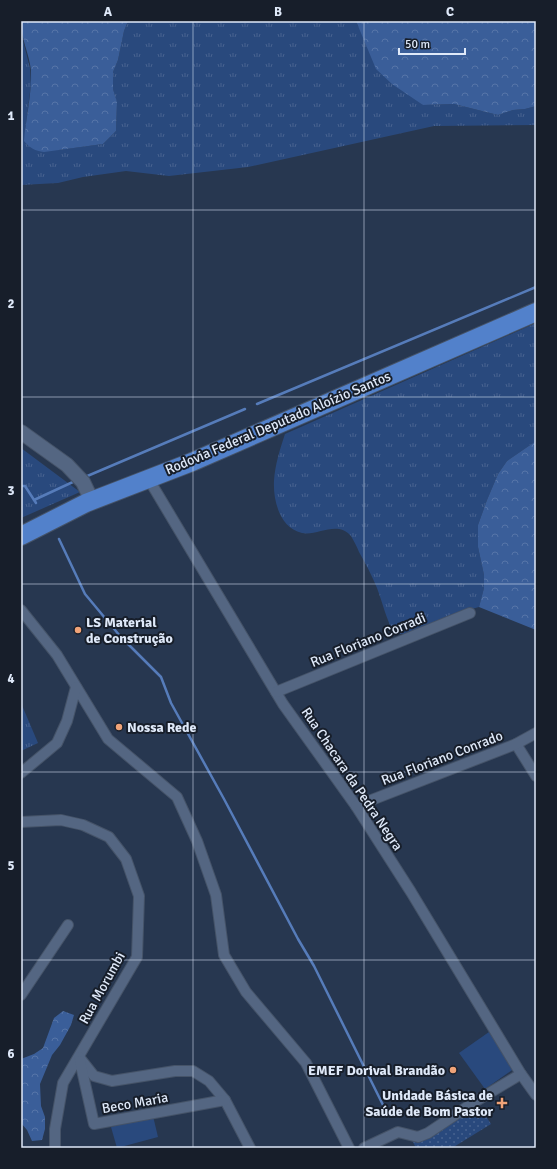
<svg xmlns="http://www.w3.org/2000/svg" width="557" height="1169" font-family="Signika,sans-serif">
<defs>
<pattern id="grass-tufts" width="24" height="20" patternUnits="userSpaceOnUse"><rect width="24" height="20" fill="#29497d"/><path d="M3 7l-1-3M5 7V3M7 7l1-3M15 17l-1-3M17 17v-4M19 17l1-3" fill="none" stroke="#486390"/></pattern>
<pattern id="forest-crowns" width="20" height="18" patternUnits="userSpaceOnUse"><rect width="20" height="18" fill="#3a5e99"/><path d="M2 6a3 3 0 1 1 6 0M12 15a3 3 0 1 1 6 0" fill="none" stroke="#5675a8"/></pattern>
<pattern id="park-dots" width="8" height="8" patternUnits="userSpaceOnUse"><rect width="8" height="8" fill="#29497d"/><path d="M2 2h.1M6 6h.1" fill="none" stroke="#486390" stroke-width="1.8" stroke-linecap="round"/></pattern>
</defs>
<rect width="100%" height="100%" fill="#273750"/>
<!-- grass -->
<g fill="url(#grass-tufts)">
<path d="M128,21H356L358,26L423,105L454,104L498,115L513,110L525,109L536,106V125L434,126L248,167L169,176L126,171L83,177L58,183L21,185V33L30,68L31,84L25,132L58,150L103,144L116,131L117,103L113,89V72L118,60L124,31Z"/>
<path d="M536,323V441L507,461L498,474L487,500L478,525V547L484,575V588L479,607L453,614L411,635L394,633C386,619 383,604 377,588C372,576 366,564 359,552C357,547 354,541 351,536C337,520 318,536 302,533C280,528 273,501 274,481C275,465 280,449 285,434Z"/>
<path d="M21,448L80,492L21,518Z"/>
<path d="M21,703L38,743L21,751Z"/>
</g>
<!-- forest -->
<g fill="url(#forest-crowns)">
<path d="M21,21H128L124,31L118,60L113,72V89L117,102L116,131L103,144L44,152C35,151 30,148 24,141C26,117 32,94 31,70C29,53 21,39 21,21Z"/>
<path d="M356,21H536V106L525,109L513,110L498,115L454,104L423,105L392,84L376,69Z"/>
<path d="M536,441V630L479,607L484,588V575L478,547V525L487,500L498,474L507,461Z"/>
<path d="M63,1011L74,1015L71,1025L60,1045L52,1055L40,1084L41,1106L45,1117V1129L42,1140L32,1141L27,1130L21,1123V1059L34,1054L43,1048L54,1018Z"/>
</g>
<!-- park -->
<path fill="url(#park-dots)" d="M478,1104L491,1124L452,1148H416L412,1140Z"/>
<!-- pitch -->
<g fill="#29497d">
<path d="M489,1032L515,1068L485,1089L459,1053Z"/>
<path d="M153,1116L158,1137L117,1148L111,1127Z"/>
</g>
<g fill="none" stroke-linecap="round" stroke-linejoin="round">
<!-- stream -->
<g stroke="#567cba" stroke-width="2.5">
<path d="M257,404L536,287"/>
<path d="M85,477L245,409"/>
<path d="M21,486H25L36,503"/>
<path d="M34,500L75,481"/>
<path d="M59,539L85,594L120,636L161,677L171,703L224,799L298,939L314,966L385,1109"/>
</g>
<defs>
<g id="street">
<path d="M148,478L283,704L356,806L411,892L521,1074L536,1095"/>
<path d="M21,610L57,655L108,739L177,797L197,841L216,895L224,955L246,992L306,1063L349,1148"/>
<path d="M276,692L470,613"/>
<path d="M516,744L536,776"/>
<path d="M21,773L57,743L67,721L76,687"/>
<path d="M356,806L516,744L536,733"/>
<path d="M21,822L61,820L83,825L109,837L126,859L139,896L137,957L63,1083L55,1129V1148"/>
<path d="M21,995L68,925"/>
<path d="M79,1057L94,1076L112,1081L175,1071H193L209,1081L225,1100L250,1148"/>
<path d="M80,1061L94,1124L225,1100"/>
<path d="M364,1148L398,1132L418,1137L428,1133L476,1101L521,1074"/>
</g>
<path id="secondary" d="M21,432L67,465L83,482L92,501"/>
<path id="highway" d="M21,536L86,503L192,462L536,312"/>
</defs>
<!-- street casing -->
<use href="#street" stroke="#455368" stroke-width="12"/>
<!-- secondary casing -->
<use href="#secondary" stroke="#455368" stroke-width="16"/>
<!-- highway casing -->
<use href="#highway" stroke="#455368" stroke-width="20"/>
<!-- street -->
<use href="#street" stroke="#546682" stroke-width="10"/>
<!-- secondary -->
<use href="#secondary" stroke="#546682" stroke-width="14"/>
<!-- highway -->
<use href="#highway" stroke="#5281cb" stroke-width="18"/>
</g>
<!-- grid -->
<path fill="none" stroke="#dfe9f9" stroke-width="1" stroke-opacity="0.55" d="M193,21V1148M364,21V1148M21,210H536M21,397H536M21,584H536M21,772H536M21,960H536"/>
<!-- markers -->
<g fill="#f0a378" stroke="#171e2a" stroke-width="1.5">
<circle cx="78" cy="630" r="4"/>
<circle cx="119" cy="727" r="4"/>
<circle cx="453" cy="1070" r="4"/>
<path d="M500 1097h4v4h4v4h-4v4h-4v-4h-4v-4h4z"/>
</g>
<g text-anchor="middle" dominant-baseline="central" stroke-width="4" stroke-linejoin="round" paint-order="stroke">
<!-- street labels -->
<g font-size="14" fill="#dfe9f9" stroke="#171e2a">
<text transform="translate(278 423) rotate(-23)">Rodovia Federal Deputado Aloízio Santos</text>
<text transform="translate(368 640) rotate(-22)">Rua Floriano Corradi</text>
<text transform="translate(442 758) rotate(-21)">Rua Floriano Conrado</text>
<text transform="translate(352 779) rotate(56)">Rua Chacara da Pedra Negra</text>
<text transform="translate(102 988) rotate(-61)">Rua Morumbi</text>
<text transform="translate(135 1103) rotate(-10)">Beco Maria</text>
</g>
<!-- poi labels -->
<g font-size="14" font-weight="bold" fill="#dfe9f9" stroke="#171e2a" text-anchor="start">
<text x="86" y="622">LS Material<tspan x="86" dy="16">de Construção</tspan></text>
<text x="127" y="727">Nossa Rede</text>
<text x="445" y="1070" text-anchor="end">EMEF Dorival Brandão</text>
<text x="493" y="1095" text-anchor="end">Unidade Básica de<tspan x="493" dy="16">Saúde de Bom Pastor</tspan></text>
</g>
</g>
<!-- border -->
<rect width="557" height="1169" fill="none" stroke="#171e2a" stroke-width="44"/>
<!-- scale -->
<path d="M399 48v6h66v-6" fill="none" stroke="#dfe9f9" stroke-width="2"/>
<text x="405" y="48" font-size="12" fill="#dfe9f9" stroke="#171e2a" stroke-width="3" paint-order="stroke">50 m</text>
<rect x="22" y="22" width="513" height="1125" fill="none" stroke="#dfe9f9" stroke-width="1.5"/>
<g font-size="13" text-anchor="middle" font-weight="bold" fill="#dfe9f9">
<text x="108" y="16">A</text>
<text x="278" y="16">B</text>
<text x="450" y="16">C</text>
<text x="11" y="120">1</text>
<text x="11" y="308">2</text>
<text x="11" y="495">3</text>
<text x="11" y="683">4</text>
<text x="11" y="870">5</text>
<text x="11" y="1058">6</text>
</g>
</svg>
